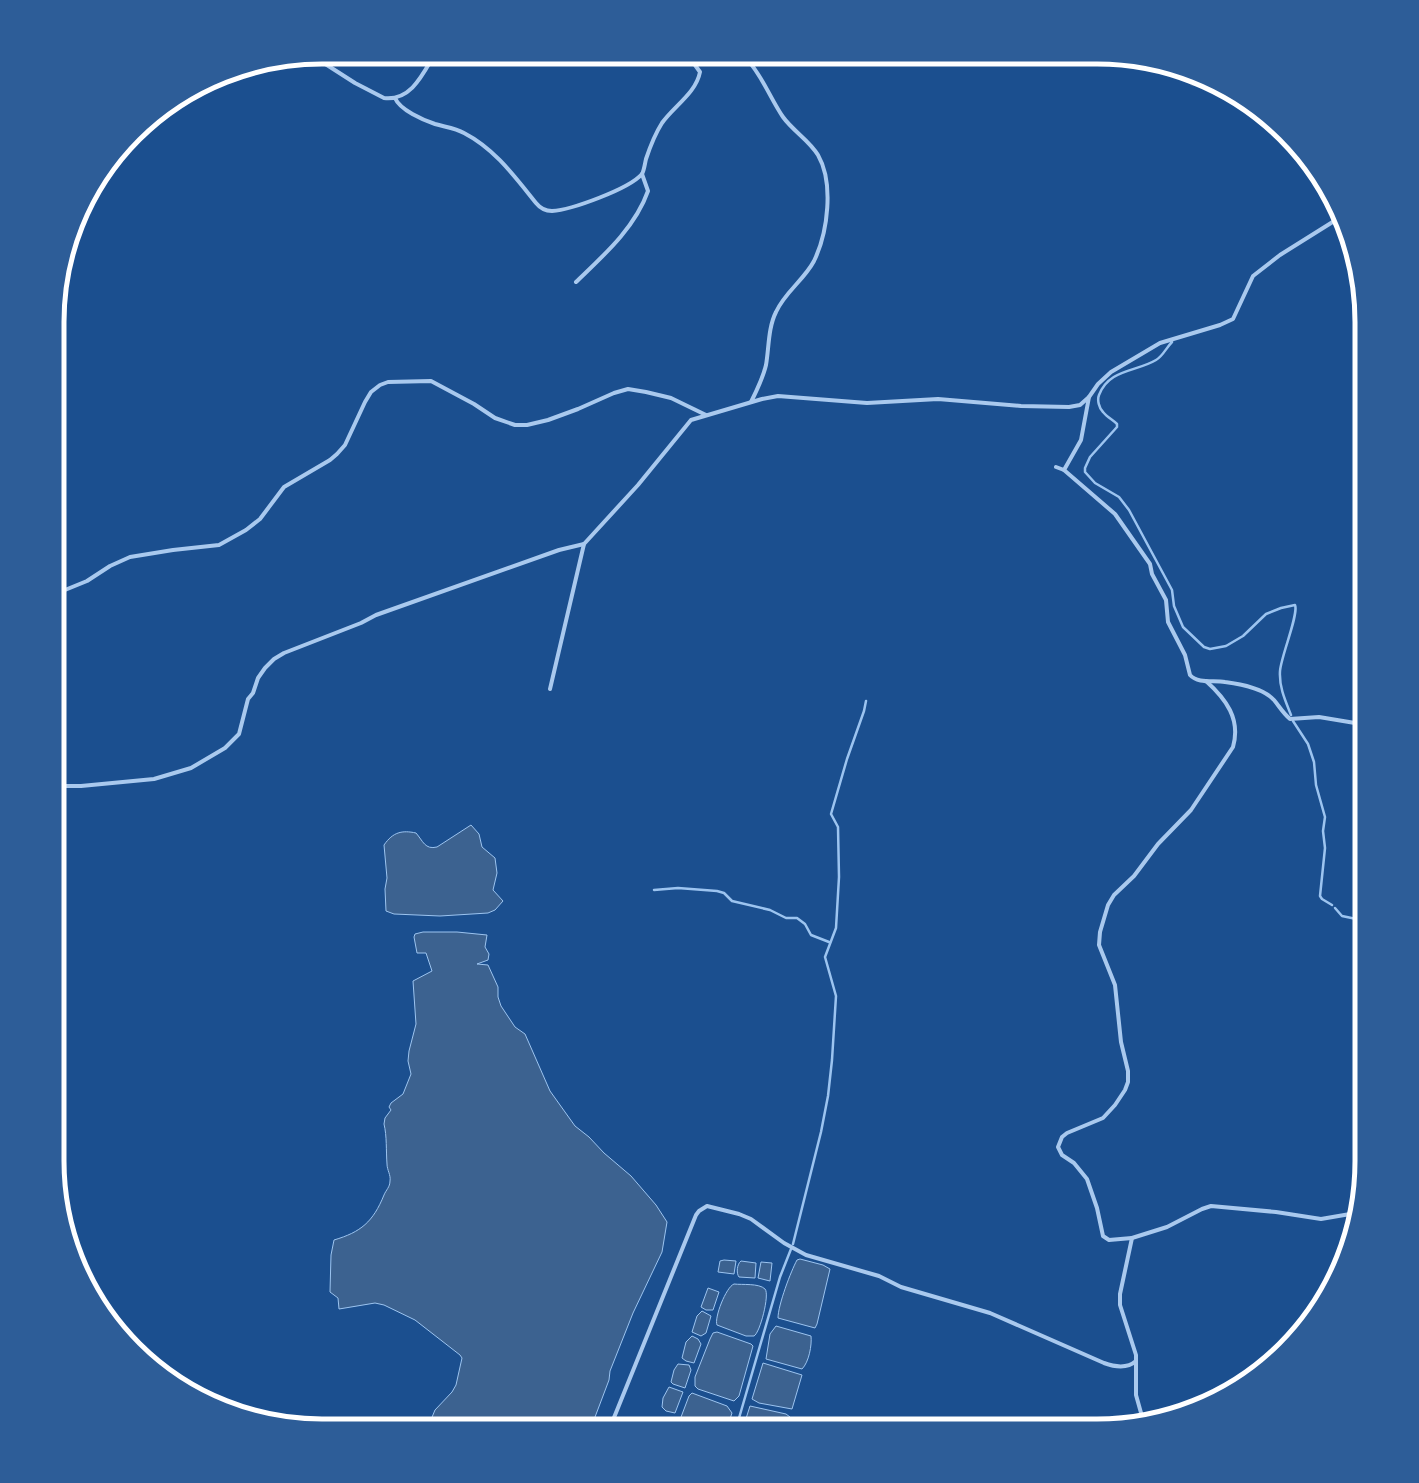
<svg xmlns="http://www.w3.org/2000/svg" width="1419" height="1483" font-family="'PT Sans Narrow',sans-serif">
<rect width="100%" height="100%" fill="#1b4f8f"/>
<!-- water -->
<g fill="#3c6290" stroke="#9cc4f0">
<path d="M471,825L479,834L482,847L495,858L497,873L493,890L503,901L495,910L488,913L440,916L394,914L386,911L385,889L387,878L384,845C393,832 402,830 416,833C423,841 425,850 437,847Z"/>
<path d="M423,932H457L487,935L485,947L489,954L488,960L477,964L488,965L498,987V997L501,1006L515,1027L525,1034L550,1091L575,1126L589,1137L604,1153L631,1176L656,1205L667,1222L662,1252L633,1313L610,1371L609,1380L592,1425H421L430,1422L435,1410L452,1392L456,1385L462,1358L460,1355L415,1320L384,1305L375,1303L339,1309L338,1298L330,1292L331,1255L334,1240C361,1232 373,1222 384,1195C386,1190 390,1187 390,1181C391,1175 387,1170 387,1164C386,1151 387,1136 384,1124L385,1118L391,1110L389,1107L391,1103L403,1094L411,1074L408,1061L409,1051L416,1024L413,981L432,971L426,953H417L414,937L415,934Z"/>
<path d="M800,1259L823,1265L830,1269L817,1324L815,1328L778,1318C778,1305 791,1271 797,1260Z"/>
<path d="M724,1260L736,1261L734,1274L718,1272L720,1261Z"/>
<path d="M741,1261L756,1263L755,1278L739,1277C736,1273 737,1264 741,1261Z"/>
<path d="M761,1262L772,1263L770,1281L758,1278Z"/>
<path d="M734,1284C742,1285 759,1283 765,1289C770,1294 760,1333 754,1336H746L717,1325C714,1318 726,1287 734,1284Z"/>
<path d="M708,1288L719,1292L713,1310H706L701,1307Z"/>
<path d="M702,1311L711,1316L706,1333L701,1336L692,1332L697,1316Z"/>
<path d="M776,1326L811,1336C812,1345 809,1362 802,1369L766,1359L770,1334Z"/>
<path d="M717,1332L751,1344L753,1346L739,1396L734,1401L698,1389L695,1386V1377L710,1339L713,1333Z"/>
<path d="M692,1336L698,1339L701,1344L694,1363L686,1361L682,1358L686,1342Z"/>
<path d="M763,1363L802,1375L792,1409L759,1403L752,1399Z"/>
<path d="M678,1364L689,1365L691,1370L685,1388L673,1384L671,1382L674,1370Z"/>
<path d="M669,1387L683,1392L675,1413L666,1411L662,1407L663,1398Z"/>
<path d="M692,1393L727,1406L732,1413L728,1425H678L689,1396Z"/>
<path d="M750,1406L786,1414L790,1417L788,1425H744Z"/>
</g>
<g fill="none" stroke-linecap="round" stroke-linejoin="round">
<!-- stream -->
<g stroke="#9cc4f0" stroke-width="2.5">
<path d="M1172,342C1166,348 1163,356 1156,360C1136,372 1109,369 1099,395C1097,400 1099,408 1103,412C1107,417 1113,420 1117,424V427L1090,457L1085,468V472L1095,483L1119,497L1129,510L1172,590L1174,606L1183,627L1204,647L1210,649L1226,646L1243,636L1266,614L1281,608L1295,605C1299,614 1281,656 1280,671C1279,687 1285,700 1291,715"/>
<path d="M1293,721L1308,744L1314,762L1316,785L1325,817L1323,831L1325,848L1320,896L1322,899L1332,905"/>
<path d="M654,890L678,888L717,891L724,893L732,901L770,910L786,918H797L805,924L811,935L829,942"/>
<path d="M1335,908L1342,916L1361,920"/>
<path d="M793,1244L821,1132L828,1096L832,1060L836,996L825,957L836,928L839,877L838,827L831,814L847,759L864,711L866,701"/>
<path d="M737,1425L780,1277L791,1249"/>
</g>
<!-- canal -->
<path stroke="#3c6290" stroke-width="8" d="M1186,73L1193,82"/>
<!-- street -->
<g stroke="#a9c9ee" stroke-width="4">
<path d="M316,58L355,83L384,98C410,101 422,76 433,57"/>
<path d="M746,58C762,75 770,98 783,117C793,131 809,140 818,155C834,183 828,232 814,261C804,280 785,292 776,312C768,328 769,348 766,365C763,378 757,390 751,402"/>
<path d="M395,98C400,110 423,120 435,124C445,127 455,128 464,133C495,149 515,177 536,203C540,208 545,211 552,211C571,210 629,189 642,174C644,171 645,163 646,159C650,147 655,134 662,123C674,106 696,93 700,72L690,58"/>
<path d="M576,282C603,256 635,228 648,191L642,174"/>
<path d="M1056,467L1064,470L1115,514L1150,564L1152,574L1166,600L1168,622L1185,655L1190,675C1198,684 1214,680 1225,682C1241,684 1263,688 1274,700C1279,706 1283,713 1290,719L1319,717L1361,724"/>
<path d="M1064,470L1081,440L1089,397L1098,384L1111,372L1160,343L1220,325L1233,319L1253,276L1280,255L1339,218"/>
<path d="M60,592L87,581L110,566L130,557L173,550L219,545L246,530L260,519L284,487L330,460L337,454L345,445L365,402L371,392L380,385L388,382L431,381L474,404L495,418L515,425H527L548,420L578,409L614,393L628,389L646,392L671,398L706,415"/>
<path d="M550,689L584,544L638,485L691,420L762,399L778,396L867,403L938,399L1021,406L1069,407L1080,405L1089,397"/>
<path d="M60,786H81L154,779L191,768L225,748L239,734L248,699L253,693L258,678L265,668L274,659L284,653L361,623L376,615L559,550L584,544"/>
<path d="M1132,1238L1109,1240L1103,1236L1097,1208L1087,1179L1074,1163L1062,1155L1058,1147L1062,1137L1067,1133L1103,1118L1115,1105L1125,1090L1128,1082V1071L1121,1042L1115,985L1099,945L1100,932L1108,905L1114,895L1134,876L1158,844L1191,810L1233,747C1241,719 1226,699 1206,681"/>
<path d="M1143,1420L1136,1395V1355L1120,1305V1294L1132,1238L1167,1227L1202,1209L1211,1206L1276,1212L1321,1219L1356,1213"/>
<path d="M611,1425L696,1215L699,1211L707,1206L739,1214L751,1219L784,1243L806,1255L879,1276L901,1287L990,1313L1104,1363C1115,1367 1127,1369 1136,1361"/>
</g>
</g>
<!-- crop -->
<path d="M0 0H1419V1483H0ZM322 64H1097A258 258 0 0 1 1355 322V1161A258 258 0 0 1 1097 1419H322A258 258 0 0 1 64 1161V322A258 258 0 0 1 322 64Z" fill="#2d5d98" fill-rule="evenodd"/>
<path fill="none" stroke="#fff" stroke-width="5" d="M322 64H1097A258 258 0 0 1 1355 322V1161A258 258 0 0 1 1097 1419H322A258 258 0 0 1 64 1161V322A258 258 0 0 1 322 64Z"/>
</svg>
